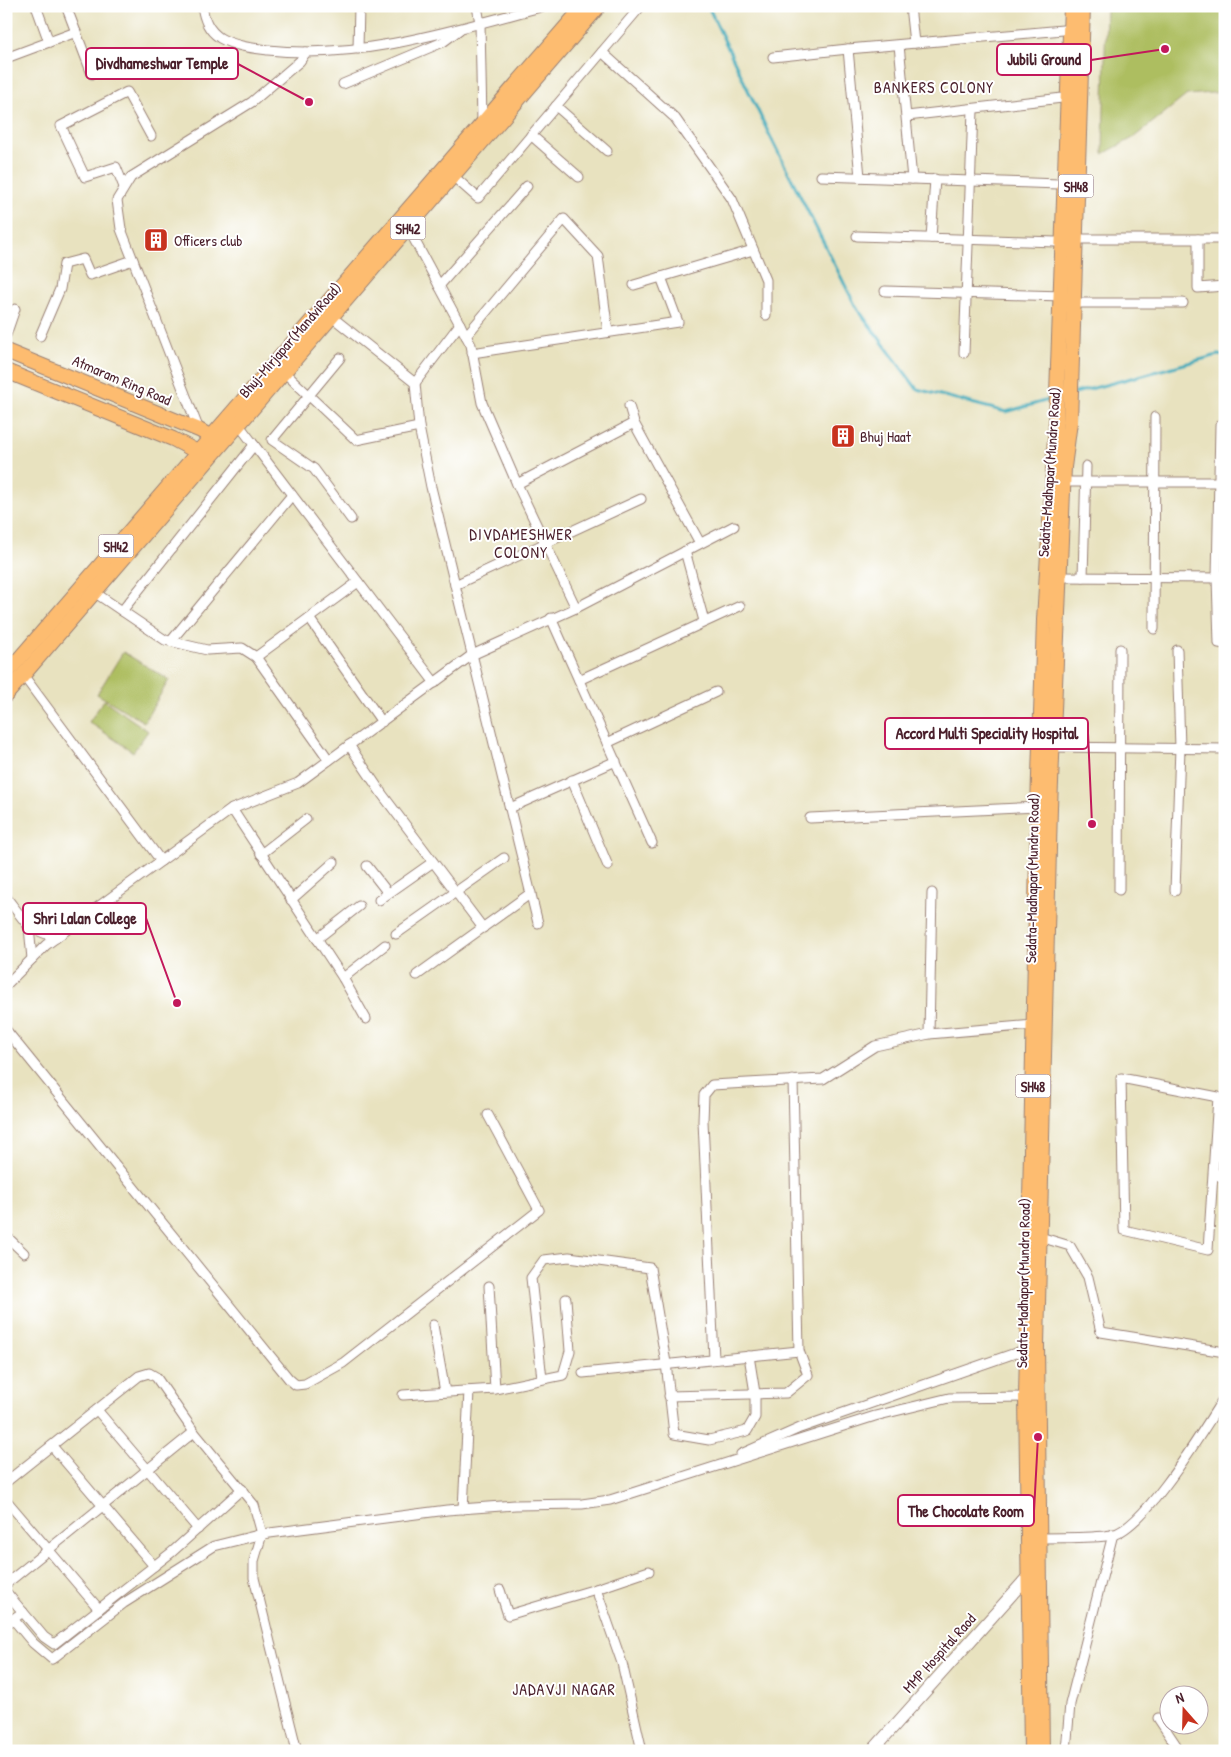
<svg xmlns="http://www.w3.org/2000/svg" width="1231" height="1757" font-family="'Patrick Hand',sans-serif">
<rect width="100%" height="100%" fill="#fff"/>
<filter id="ink" filterUnits="userSpaceOnUse"><feTurbulence type="fractalNoise" baseFrequency=".02" numOctaves="2"/><feDisplacementMap in="SourceGraphic" scale="10" xChannelSelector="R" yChannelSelector="G"/><feConvolveMatrix kernelMatrix="1 2 1 2 8 2 1 2 1" color-interpolation-filters="sRGB"/></filter>
<filter id="wash" filterUnits="userSpaceOnUse"><feTurbulence type="fractalNoise" baseFrequency=".0096" numOctaves="4" result="noise"/><feDisplacementMap in="SourceGraphic" scale="20" xChannelSelector="R" yChannelSelector="G"/><feGaussianBlur stdDeviation="1.12" result="paint"/><feColorMatrix in="noise" values="0 0 0 0 0 0 0 0 0 0 0 0 0 0 0 0 0 1.4 0 .05"/><feComposite in="paint" operator="in"/></filter>
<g filter="url(#wash)">
<rect width="100%" height="100%" fill="#e8e2bf"/>
<!-- grass -->
<g fill="#adbe61" stroke="#7c6e46">
<path d="M1106,6H1225V92L1187,95L1133,138L1103,154Z"/>
<path d="M123,652L169,680L144,722L97,694Z"/>
<path d="M104,700L148,731L133,752L89,722Z"/>
</g>
<g fill="none" stroke-linecap="round" stroke-linejoin="round">
<!-- stream -->
<g stroke="#3caabb" stroke-width="3">
<path d="M708,6L769,134L856,307L917,389L1006,412L1052,399"/>
<path d="M1075,393L1218,355L1225,356"/>
</g>
</g>
</g>
<g filter="url(#ink)">
<g fill="none" stroke-linecap="round" stroke-linejoin="round">
<defs>
<g id="minor">
<path d="M36,6L49,42"/>
<path d="M66,6L92,74"/>
<path d="M202,6C204,19 208,30 220,38C234,46 252,48 268,50C361,60 455,30 544,6"/>
<path d="M477,6L480,23L482,122"/>
<path d="M910,6L914,43"/>
<path d="M899,45L912,179"/>
<path d="M358,49L359,6"/>
<path d="M848,49L860,177"/>
<path d="M602,52L675,118L732,199L766,280V315"/>
<path d="M773,57L848,49L1063,30"/>
<path d="M6,58L76,32"/>
<path d="M343,84L443,42L459,30"/>
<path d="M556,106L607,151"/>
<path d="M907,116L1071,97"/>
<path d="M531,135L579,177"/>
<path d="M453,176L478,198L641,6"/>
<path d="M821,176L1059,184"/>
<path d="M124,187L116,167L85,177L61,126L127,92L151,136"/>
<path d="M408,228L471,345L482,403L517,484L576,608"/>
<path d="M857,236L1056,242"/>
<path d="M931,238L935,179"/>
<path d="M1075,239H1225"/>
<path d="M1198,239V288L1225,286"/>
<path d="M634,285L753,250"/>
<path d="M439,286L527,186"/>
<path d="M885,291L1064,296"/>
<path d="M1073,303H1183"/>
<path d="M332,317L415,383L419,427L431,487L538,923"/>
<path d="M6,335L15,309"/>
<path d="M40,336L60,289L64,264L83,259L90,275L133,260"/>
<path d="M466,336L564,219L598,256L608,332"/>
<path d="M472,353L678,322L661,277"/>
<path d="M964,353L973,110"/>
<path d="M340,358L272,440L314,469L351,519"/>
<path d="M284,372L356,440L419,427"/>
<path d="M415,383L460,324"/>
<path d="M629,406L634,423L700,543"/>
<path d="M239,425L435,683"/>
<path d="M1220,425L1217,578L1219,643L1225,644"/>
<path d="M199,430L121,229L117,200L131,177L252,102L300,61L306,52"/>
<path d="M1063,482H1225"/>
<path d="M517,484L634,423"/>
<path d="M685,551L704,621"/>
<path d="M1058,577L1225,578"/>
<path d="M1083,577L1086,466"/>
<path d="M455,585L641,499"/>
<path d="M94,592L165,640L207,650L242,648L256,657L329,760"/>
<path d="M122,611L254,445"/>
<path d="M309,618L382,722"/>
<path d="M551,618L652,843"/>
<path d="M1154,629L1155,417"/>
<path d="M171,641L292,495"/>
<path d="M256,657L358,582"/>
<path d="M23,675L161,861"/>
<path d="M579,680L740,606"/>
<path d="M607,743L716,692"/>
<path d="M349,745L382,794L483,928"/>
<path d="M1052,747L1225,749"/>
<path d="M572,780L608,866"/>
<path d="M510,808L616,761"/>
<path d="M232,809L343,978L366,1019"/>
<path d="M810,818L1038,807"/>
<path d="M261,854L306,819"/>
<path d="M367,866L388,893"/>
<path d="M1119,890L1120,649"/>
<path d="M1175,891L1180,748L1177,650"/>
<path d="M6,897L29,927L32,959"/>
<path d="M291,900L334,862"/>
<path d="M379,900L433,862"/>
<path d="M29,927L56,938"/>
<path d="M396,934L504,858"/>
<path d="M317,939L359,906"/>
<path d="M417,975L531,893"/>
<path d="M343,978L385,945"/>
<path d="M6,985L46,945L232,809L298,783L472,655L576,608L734,526"/>
<path d="M6,1030L289,1379L296,1385L305,1384L343,1363L539,1210L488,1115"/>
<path d="M929,1034L932,893"/>
<path d="M1121,1078L1218,1097L1208,1250L1124,1230Z"/>
<path d="M793,1080L799,1351"/>
<path d="M1214,1172L1225,1180"/>
<path d="M6,1236L24,1253"/>
<path d="M1040,1237L1070,1246L1088,1277L1101,1332L1225,1352"/>
<path d="M489,1286L495,1389"/>
<path d="M433,1325L445,1392"/>
<path d="M714,1359L703,1121L704,1095L712,1085L823,1079L875,1046L929,1034L1034,1025"/>
<path d="M583,1373L799,1351L808,1375L786,1393L669,1396"/>
<path d="M542,1379L531,1278L544,1260L569,1257L650,1268L666,1363L674,1434L709,1440L747,1431L755,1417V1393L749,1356"/>
<path d="M403,1395L495,1389L563,1375L570,1351L566,1299"/>
<path d="M97,1410L198,1529"/>
<path d="M52,1446L154,1566"/>
<path d="M741,1454L800,1428L1027,1349"/>
<path d="M6,1482L139,1376L149,1373L156,1377L194,1432L254,1505L262,1534L254,1561V1578L297,1751"/>
<path d="M6,1500L99,1609"/>
<path d="M463,1509L469,1391"/>
<path d="M1038,1538C1062,1537 1089,1539 1112,1535C1146,1527 1205,1427 1225,1396"/>
<path d="M6,1584L194,1432"/>
<path d="M596,1589L649,1571"/>
<path d="M500,1590L508,1615L596,1589L622,1663L642,1751"/>
<path d="M6,1592L44,1637L54,1644L172,1552L242,1489"/>
<path d="M23,1612L13,1619L33,1643L52,1659L124,1603L214,1546L262,1534L447,1510L515,1505L582,1504L610,1500L875,1416L949,1398L1031,1397"/>
<path d="M1158,1718L1180,1751"/>
<path d="M1066,1751L1070,1704L1113,1534"/>
</g>
<path id="tertiary" d="M872,1751L1032,1572"/>
<g id="primary">
<path d="M6,351L199,430L217,440"/>
<path d="M6,371L173,439L205,456"/>
<path d="M6,674L584,6"/>
<path d="M6,695L599,6"/>
<path d="M1031,1751L1026,1397L1038,807L1044,620L1056,421L1071,6"/>
<path d="M1042,1751L1037,1345L1050,807L1064,467L1070,422L1083,6"/>
</g>
</defs>
<!-- minor casing -->
<use href="#minor" stroke="#998075" stroke-width="11"/>
<!-- tertiary casing -->
<use href="#tertiary" stroke="#998075" stroke-width="13"/>
<!-- primary casing -->
<use href="#primary" stroke="#998075" stroke-width="16"/>
<!-- minor -->
<use href="#minor" stroke="#fff" stroke-width="9"/>
<!-- tertiary -->
<use href="#tertiary" stroke="#fff" stroke-width="11"/>
<!-- primary -->
<use href="#primary" stroke="#fdbc70" stroke-width="14"/>
</g>
</g>
<!-- icons -->
<defs>
<symbol id="building-square" viewBox="-11 -11 22 22"><rect x="-9" y="-9" width="18" height="18" rx="4" fill="#c8321e" stroke="#fff"/><path d="M-4-6H4V6H1V3H-1V6H-4ZM-2.5-4.3h1.7v1.8h-1.7ZM.8-4.3h1.7v1.8H.8ZM-2.5-1h1.7V.8h-1.7ZM.8-1h1.7V.8H.8Z" fill="#fff"/></symbol>
</defs>
<g fill-rule="evenodd">
<use href="#building-square" x="142" y="226" width="28" height="28"/>
<use href="#building-square" x="829" y="422" width="28" height="28"/>
</g>
<g text-anchor="middle" dominant-baseline="central" stroke-width="4" stroke-linejoin="round" paint-order="stroke">
<!-- shield labels -->
<g fill="#fff" stroke="#80626b" stroke-width="1">
<rect x="1058.5" y="174.5" width="35" height="23" rx="4"/>
<rect x="390.5" y="216.5" width="35" height="23" rx="4"/>
<rect x="98.5" y="534.5" width="35" height="23" rx="4"/>
<rect x="1015.5" y="1074.5" width="35" height="23" rx="4"/>
</g>
<g font-size="14" font-weight="bold" fill="#4a1f2b">
<text x="1076" y="186">SH48</text>
<text x="408" y="228">SH42</text>
<text x="116" y="546">SH42</text>
<text x="1033" y="1086">SH48</text>
</g>
<!-- poi labels -->
<g font-size="15" fill="#4a1f2b" stroke="#fff" text-anchor="start">
<text x="174" y="240">Officers club</text>
<text x="860" y="436">Bhuj Haat</text>
</g>
<!-- street labels -->
<g font-size="15" fill="#4a1f2b" stroke="#fff">
<text transform="translate(290 340) rotate(-49)">Bhuj-Mirjapar(MandviRoad)</text>
<text transform="translate(122 380) rotate(23)">Atmaram Ring Road</text>
<text transform="translate(1049 472) rotate(-86)">Sedata-Madhapar(Mundra Road)</text>
<text transform="translate(1032 878) rotate(-89)">Sedata-Madhapar(Mundra Road)</text>
<text transform="translate(1023 1283) rotate(-89)">Sedata-Madhapar(Mundra Road)</text>
<text transform="translate(939 1653) rotate(-48)">MMP Hospital Raod</text>
</g>
<!-- neighbourhood labels -->
<g font-size="16" letter-spacing="1" fill="#4a1f2b" stroke="#fff">
<text x="934" y="87">BANKERS COLONY</text>
<text x="521" y="534">DIVDAMESHWER<tspan x="521" dy="18">COLONY</tspan></text>
<text x="564" y="1689">JADAVJI NAGAR</text>
</g>
</g>
<!-- callouts -->
<path fill="none" stroke="#c2185b" stroke-width="2" d="M1165 49L1091 60M309 102L238 64M1092 824L1088 733M177 1003L146 918M1038 1437L1034 1511"/>
<g fill="#c2185b" stroke="#fff" stroke-width="2">
<circle cx="1165" cy="49" r="5"/>
<circle cx="309" cy="102" r="5"/>
<circle cx="1092" cy="824" r="5"/>
<circle cx="177" cy="1003" r="5"/>
<circle cx="1038" cy="1437" r="5"/>
</g>
<g fill="#fff" stroke="#c2185b" stroke-width="2">
<rect x="997" y="44" width="94" height="31" rx="5"/>
<rect x="86" y="48" width="152" height="31" rx="5"/>
<rect x="885" y="718" width="203" height="31" rx="5"/>
<rect x="23" y="903" width="123" height="31" rx="5"/>
<rect x="898" y="1495" width="136" height="31" rx="5"/>
</g>
<g font-size="16" text-anchor="middle" font-weight="bold" fill="#4a1f2b">
<text x="1044" y="65">Jubili Ground</text>
<text x="162" y="69">Divdhameshwar Temple</text>
<text x="987" y="739">Accord Multi Speciality Hospital</text>
<text x="85" y="924">Shri Lalan College</text>
<text x="966" y="1517">The Chocolate Room</text>
</g>
<!-- margin -->
<rect width="1231" height="1757" fill="none" stroke="#fff" stroke-width="25"/>
<!-- north arrow -->
<g transform="translate(1184 1710) rotate(340)"><circle r="24" fill="#ffffff" stroke="#b7a5aa"/>
<path d="M0-4L9 19L0 12L-9 19Z" fill="#c8321e"/>
<text y="-8" font-size="14" font-weight="bold" text-anchor="middle" fill="#4a1f2b">N</text>
</g>
</svg>
